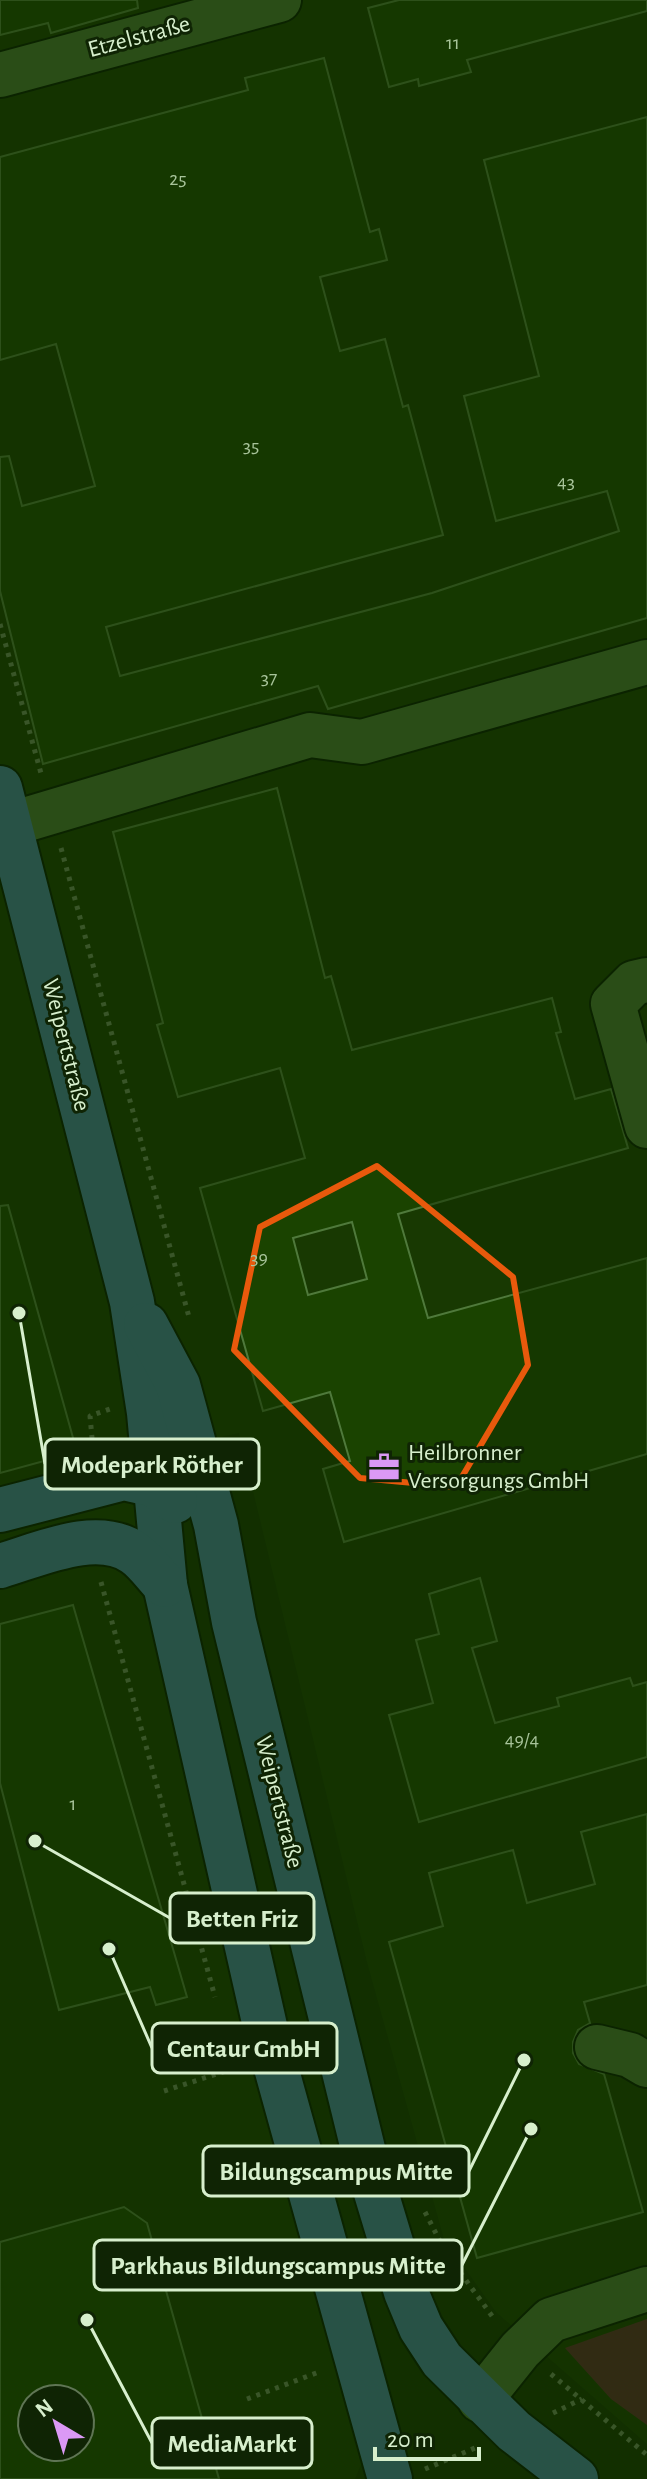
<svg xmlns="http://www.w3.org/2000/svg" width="647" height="2479" font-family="'Alegreya Sans',sans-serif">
<rect width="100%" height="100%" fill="#123000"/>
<!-- built -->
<path fill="#183902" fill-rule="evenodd" d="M0,0H647V2444L496,2312L444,2239L367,1962L239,1433L124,1457L378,2408L368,2447L355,2479H0ZM32,2399H80V2447H32Z"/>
<!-- green -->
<path fill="#58272c" d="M647,2319V2425L611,2399L565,2348Z"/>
<!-- building -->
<g fill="#1a4300" stroke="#4f793b" stroke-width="2" fill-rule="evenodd">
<path d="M0,0H137L138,8L51,33L48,23L0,35Z"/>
<path d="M399,0H647V11L467,60L471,72L419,86L418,79L389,87L368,8Z"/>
<path d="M324,58L370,232L379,229L387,260L320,277L340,351L385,339L403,407L408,405L443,535L106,627L120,676L432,593L619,531L607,491L496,521L464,396L539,376L484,160L647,117V618L328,709L318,686L43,764L0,591V457L9,456L22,506L95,486L56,344L0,360V157L248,90L245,78Z"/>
<path d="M277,788L325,978L331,976L352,1050L552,998L561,1032L556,1033L575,1099L611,1089L628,1148L398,1214L428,1318L647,1258V1454L344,1542L323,1469L350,1461L330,1392L263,1411L200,1188L305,1158L280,1068L178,1097L157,1025L163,1023L113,832ZM352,1222L367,1279L308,1295L293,1238Z"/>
<path d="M8,1205L77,1452L0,1473V1206Z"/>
<path d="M480,1578L497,1641L472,1648L495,1723L559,1706L557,1698L630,1678L633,1686L647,1682V1757L419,1822L389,1715L433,1703L416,1640L439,1634L429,1594Z"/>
<path d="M73,1605L187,1997L156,2005L150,1987L59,2010L0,1783V1624Z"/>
<path d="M647,1814V1985L584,2002L590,2023L578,2030L573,2042V2053L579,2064L604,2074L643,2212L477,2258L389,1942L443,1926L429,1873L513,1850L527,1903L595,1884L581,1832Z"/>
<path d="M124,2207L147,2223L219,2479H0V2242ZM32,2399H80V2447H32Z"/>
</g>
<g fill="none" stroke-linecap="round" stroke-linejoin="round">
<defs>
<g id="minor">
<path d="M0,75L279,0"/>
<path d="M11,824L310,735L362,742L647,662"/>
<path d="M647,980L634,983L613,1004L647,1126"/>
<path d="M597,2047L630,2055L647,2065"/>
<path d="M480,2400L520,2350L551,2320L647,2289"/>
</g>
<g id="major">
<path d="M0,788L132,1302L149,1413L165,1585L267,2035L390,2479"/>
<path d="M146,1325L178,1385L216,1525L234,1622L364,2153L406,2292L421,2328L442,2360L514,2431L576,2479"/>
<path d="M0,1510L124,1478L155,1485L175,1501"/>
<path d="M0,1566C38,1555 97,1527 134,1553C146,1561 155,1575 165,1585"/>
</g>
</defs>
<!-- minor casing -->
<use href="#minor" stroke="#031600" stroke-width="48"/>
<!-- major casing -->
<use href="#major" stroke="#031600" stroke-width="48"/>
<!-- path -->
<g stroke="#688359" stroke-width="5" stroke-dasharray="4 6" stroke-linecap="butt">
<path d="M0,624L42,777"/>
<path d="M61,848L189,1317"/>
<path d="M93,1449L90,1416L110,1409"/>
<path d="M101,1582L215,1997"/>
<path d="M164,2091L235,2068"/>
<path d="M425,2212L446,2253L495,2320"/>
<path d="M551,2374L647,2455"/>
<path d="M247,2399L319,2372"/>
<path d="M553,2413L582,2399"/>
<path d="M425,2469L475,2448"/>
</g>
<!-- minor -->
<use href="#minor" stroke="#487234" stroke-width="44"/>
<!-- major -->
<use href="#major" stroke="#437d9b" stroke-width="44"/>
</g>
<!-- marked area -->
<path d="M0 0H647V2479H0ZM377,1166L513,1277L528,1365L456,1487L360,1478L234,1350L260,1227Z" fill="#123000" fill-opacity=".55" fill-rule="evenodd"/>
<path fill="none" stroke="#e8590c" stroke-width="6" stroke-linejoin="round" d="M377,1166L513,1277L528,1365L456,1487L360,1478L234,1350L260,1227Z"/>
<!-- icons -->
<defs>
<symbol id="office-bare" viewBox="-9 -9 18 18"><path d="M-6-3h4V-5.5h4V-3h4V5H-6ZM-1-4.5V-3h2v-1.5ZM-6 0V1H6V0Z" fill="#db99f5" stroke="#0f2404" stroke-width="2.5" paint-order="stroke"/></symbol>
</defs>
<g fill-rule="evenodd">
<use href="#office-bare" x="362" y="1445" width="44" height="44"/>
</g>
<g text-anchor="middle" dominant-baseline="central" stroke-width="6" stroke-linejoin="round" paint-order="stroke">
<!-- number labels -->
<g font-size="20" fill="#a8c49a">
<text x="453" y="43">11</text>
<text x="178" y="179">25</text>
<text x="251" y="446">35</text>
<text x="566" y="482">43</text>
<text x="269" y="678">37</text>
<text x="259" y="1258">39</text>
<text x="522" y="1740">49/4</text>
<text x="73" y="1804">1</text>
</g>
<!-- street labels -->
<g font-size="24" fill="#d7efcd" stroke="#0f2404">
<text transform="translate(139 37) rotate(-15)">Etzelstraße</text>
<text transform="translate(66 1045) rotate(76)">Weipertstraße</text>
<text transform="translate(279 1802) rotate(76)">Weipertstraße</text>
</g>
<!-- poi labels -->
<g font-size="24" fill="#d7efcd" stroke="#0f2404" text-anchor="start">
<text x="408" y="1453">Heilbronner<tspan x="408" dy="28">Versorgungs GmbH</tspan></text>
</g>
</g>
<!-- callouts -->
<path fill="none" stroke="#d7efcd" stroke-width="3" d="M19 1313L45 1464M35 1841L170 1918M109 1949L152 2048M524 2060L469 2171M531 2129L462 2265M87 2320L152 2443"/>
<g fill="#d7efcd" stroke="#0f2404" stroke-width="3">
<circle cx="19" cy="1313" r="8"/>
<circle cx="35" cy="1841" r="8"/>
<circle cx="109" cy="1949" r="8"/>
<circle cx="524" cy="2060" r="8"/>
<circle cx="531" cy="2129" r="8"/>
<circle cx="87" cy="2320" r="8"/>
</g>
<g fill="#0f2404" stroke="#d7efcd" stroke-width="3">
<rect x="45" y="1439" width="214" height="50" rx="8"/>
<rect x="170" y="1893" width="144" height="50" rx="8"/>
<rect x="152" y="2023" width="185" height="50" rx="8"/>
<rect x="203" y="2146" width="266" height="50" rx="8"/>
<rect x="94" y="2240" width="368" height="50" rx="8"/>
<rect x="152" y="2418" width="160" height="50" rx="8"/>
</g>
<g font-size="26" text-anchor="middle" font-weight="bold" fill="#d7efcd">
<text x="152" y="1473">Modepark Röther</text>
<text x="242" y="1927">Betten Friz</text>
<text x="244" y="2057">Centaur GmbH</text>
<text x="336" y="2180">Bildungscampus Mitte</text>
<text x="278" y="2274">Parkhaus Bildungscampus Mitte</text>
<text x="232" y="2452">MediaMarkt</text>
</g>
<!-- north arrow -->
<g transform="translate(56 2423) rotate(322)"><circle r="38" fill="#0f2404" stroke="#5f7554" stroke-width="2"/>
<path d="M0-6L14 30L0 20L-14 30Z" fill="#db99f5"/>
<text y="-12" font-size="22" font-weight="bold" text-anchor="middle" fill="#d7efcd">N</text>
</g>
<!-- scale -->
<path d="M375 2447v12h104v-12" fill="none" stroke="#d7efcd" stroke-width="4"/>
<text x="387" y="2447" font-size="24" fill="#d7efcd" stroke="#0f2404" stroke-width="6" paint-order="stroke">20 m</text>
</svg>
